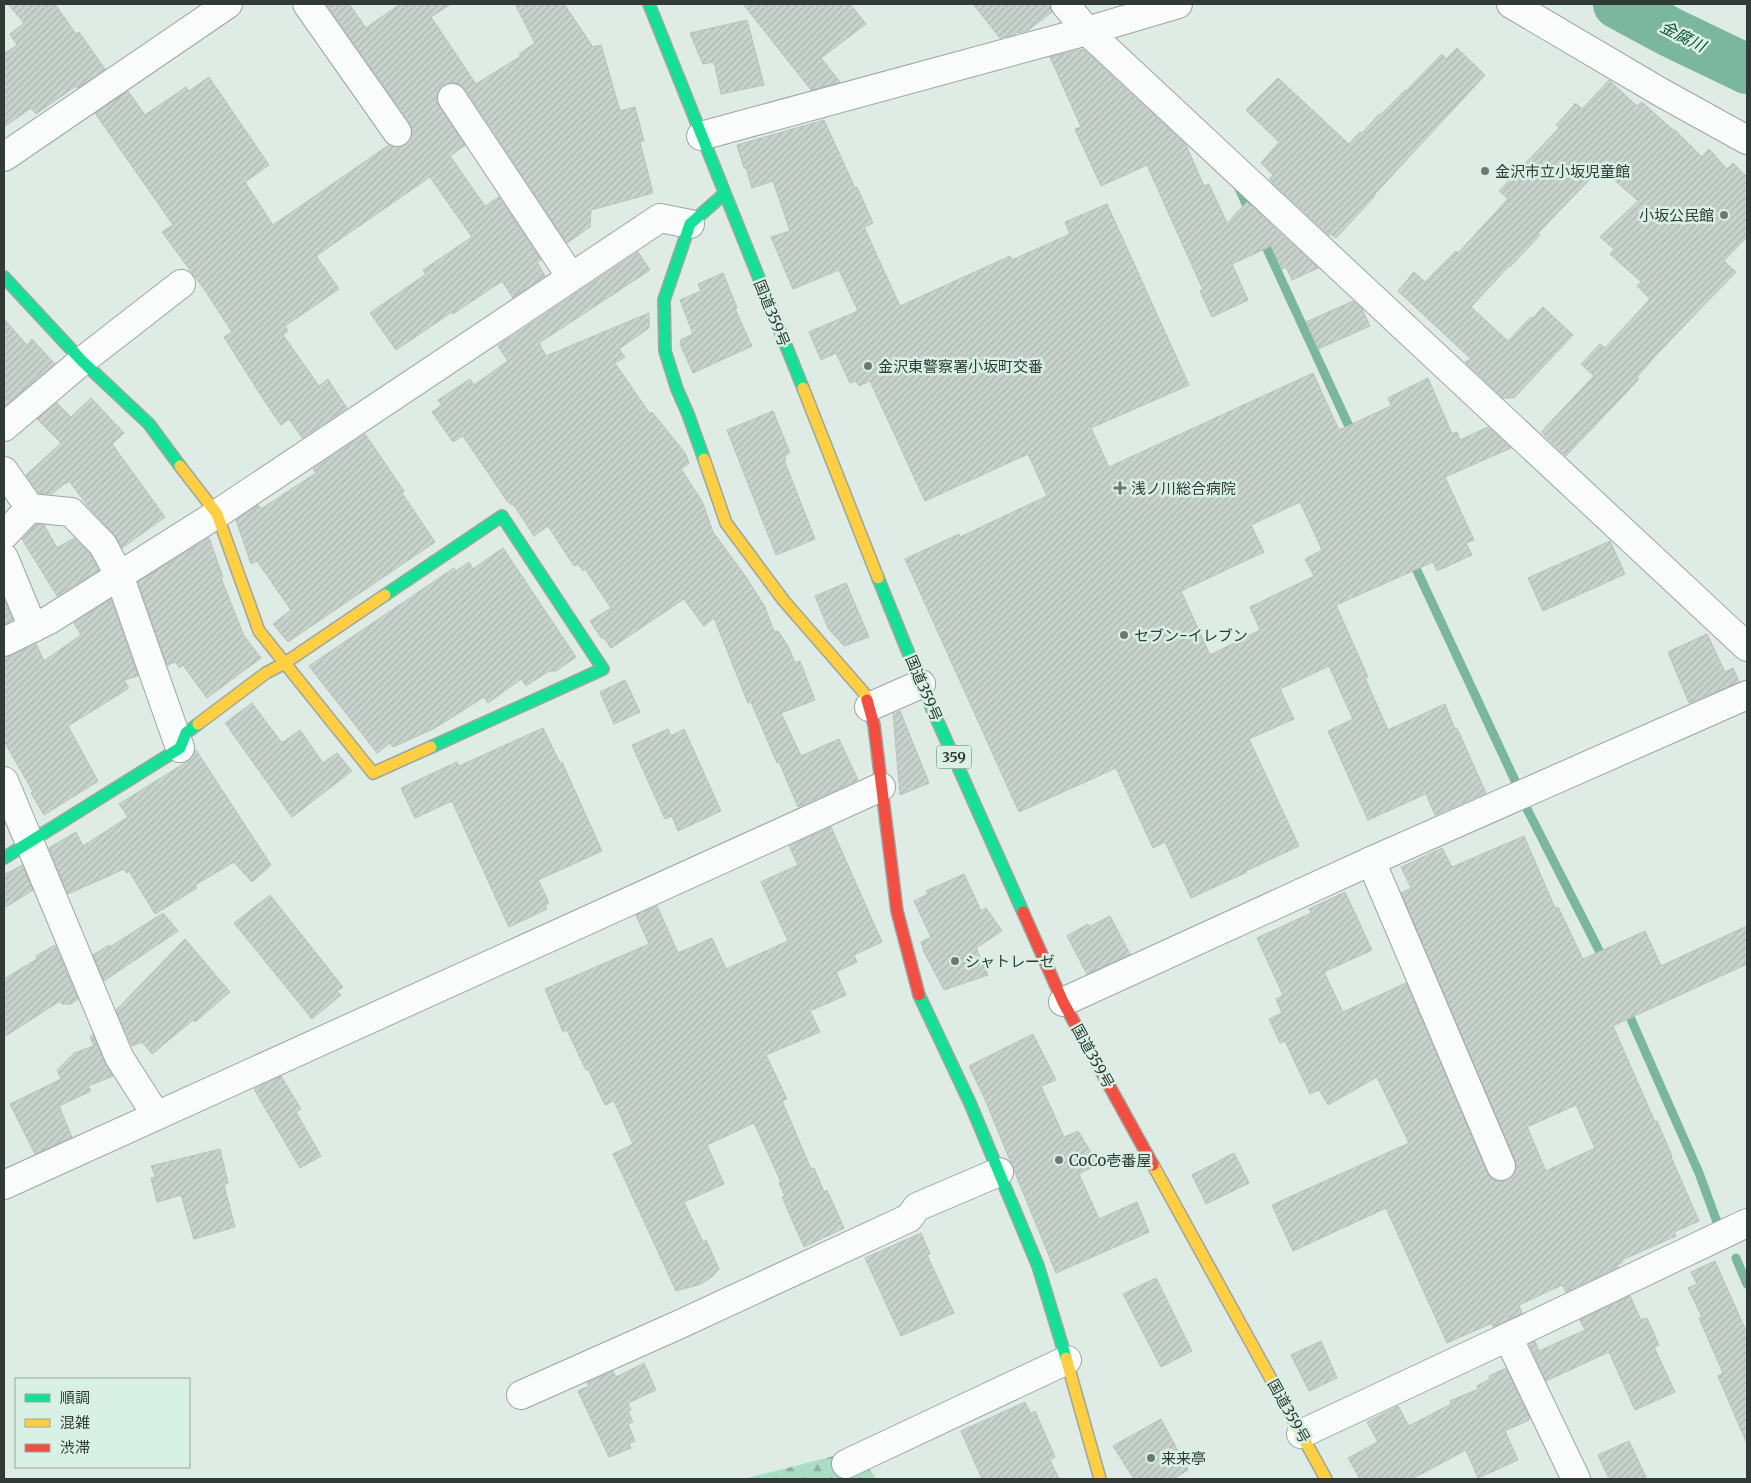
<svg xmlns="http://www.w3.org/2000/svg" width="1751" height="1483" font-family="Merriweather,'Noto Sans JP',serif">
<defs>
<pattern id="forest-firs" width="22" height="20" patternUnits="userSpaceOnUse" patternTransform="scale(1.25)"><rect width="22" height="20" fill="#abdcc6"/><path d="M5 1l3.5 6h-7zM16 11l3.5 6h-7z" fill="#8cb3a2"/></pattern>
<pattern id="building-hatch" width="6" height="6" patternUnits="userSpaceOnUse" patternTransform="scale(1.25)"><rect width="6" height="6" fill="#c9d3ce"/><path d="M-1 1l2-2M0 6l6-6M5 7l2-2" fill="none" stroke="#adb6b2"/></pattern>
</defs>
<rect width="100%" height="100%" fill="#dfebe5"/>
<!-- forest -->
<path fill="url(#forest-firs)" d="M857,1450L876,1479H744Z"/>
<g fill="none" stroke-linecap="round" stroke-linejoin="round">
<!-- stream -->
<g stroke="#7bb69e" stroke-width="9">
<path d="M1237,184L1250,213"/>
<path d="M1262,238L1353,435"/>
<path d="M1412,560L1518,787"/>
<path d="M1526,807L1605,962"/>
<path d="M1626,1008L1699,1173L1717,1222"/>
<path d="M1736,1258L1747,1284"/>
</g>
<!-- river -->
<path stroke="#7bb69e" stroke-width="50" d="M1618,4L1670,32L1747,69"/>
</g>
<!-- building -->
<g fill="url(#building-hatch)" stroke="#b8c2bd" fill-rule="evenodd">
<path d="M8,4H55L76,34L79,32L105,69L78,88L76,86L36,114L31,108L4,127V54L17,45L10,34L24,23Z"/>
<path d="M326,4H349L366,28L400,4H451L431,17L476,84L521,56L519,54L535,43L515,4H564L593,47L601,45L620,111L635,107L644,141L640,142L653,193L591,210L590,227L567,243L465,89L459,84L452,82L443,85L438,91L436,98L439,106L465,145L450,156L485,206L499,197L541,260L537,262L545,276L513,298L502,281L453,314L452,312L396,350L370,313L426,274L423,270L472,237L430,177L316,256L339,289L285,326L288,331L283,335L319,386L328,379L347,408L302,438L289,419L281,425L265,402L224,337L232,332L204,289L162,232L173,225L95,113L128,91L145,115L186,87L189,91L209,77L269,165L245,182L273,225L389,145L399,147L406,144L411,138L412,130L410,123Z"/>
<path d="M743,4H850L866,24L821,58L840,82L811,90Z"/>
<path d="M973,4H1050L1052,12L1027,31L1018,33L1017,32L1014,35L1000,38Z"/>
<path d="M747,20L764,85L721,94L714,62L703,64L690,33Z"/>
<path d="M1457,48L1485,75L1374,195L1375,196L1336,238L1327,231L1330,236L1269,179L1273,175L1261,163L1279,142L1246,110L1278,78L1349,144L1360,132L1362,133L1379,114L1380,115L1405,90L1406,91L1442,54L1446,59Z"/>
<path d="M1083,49L1186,145L1204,186L1209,184L1227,223L1247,202L1318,268L1292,280L1286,267L1282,269L1271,246L1232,264L1248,300L1212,317L1200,291L1203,290L1147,165L1101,186L1075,129L1081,127L1050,57Z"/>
<path d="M1609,80L1637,106L1642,102L1673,130L1674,129L1702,157L1709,149L1727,169L1733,163L1747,177V237L1724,261L1736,272L1656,355L1637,377L1639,379L1566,456L1541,432L1594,376L1581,364L1600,344L1605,348L1650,299L1637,286L1641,282L1610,254L1614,249L1600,237L1638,201L1601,168L1538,233L1540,235L1510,267L1509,266L1471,307L1508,341L1531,317L1533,318L1543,307L1573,335L1514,398H1503L1465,362L1471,359L1398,291L1414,272L1425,282L1456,251L1458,253L1508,199L1499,191L1559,128L1556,125L1576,103L1582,109Z"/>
<path d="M824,120L855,188L857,187L873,223L864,227L900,306L1010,256L1012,260L1070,234L1065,222L1107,204L1189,385L1091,428L1109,467L1313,373L1339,430L1391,406L1388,398L1428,378L1452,434L1457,432L1460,440L1488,427L1511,448L1445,477L1474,540L1466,543L1472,555L1437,571L1433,562L1336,605L1368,677L1365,678L1388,730L1445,704L1455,729L1457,728L1486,793L1435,815L1426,794L1368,820L1328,731L1353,719L1329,666L1280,689L1294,719L1249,739L1299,846L1246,871L1247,872L1191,898L1165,842L1153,848L1116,768L1019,812L905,559L959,534L960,537L1047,496L1028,454L925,501L870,381L859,386L856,381L850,383L836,353L821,360L809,332L858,311L839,270L793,289L771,237L790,231L773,181L752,188L746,168H744L737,145ZM1300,502L1322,550L1305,559L1314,576L1250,607L1260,630L1210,655L1181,591L1264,552L1251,525Z"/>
<path d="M638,252L650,270L539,343L546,356L649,313V328L619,349L625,357L615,363L650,414L652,412L685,453L689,463L681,469L702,501L713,532L746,577L765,607L774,632L778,631L789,648L795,663L800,661L815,700L781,713L801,756L839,739L858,780L798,807L779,762L777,763L751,702L748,703L714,618L704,626L684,599L611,648L604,638L602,639L590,621L611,608L585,569L583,571L578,564L574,566L548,526L534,536L515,507L507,501L463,436L453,442L432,412L442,405L438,400L470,379L474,385L508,361L498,346L506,340Z"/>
<path d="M723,273L737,308L735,309L752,346L693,373L681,346L680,340L693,334L680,300L701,291L698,284Z"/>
<path d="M1353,301L1362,309L1370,326L1318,349L1306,322Z"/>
<path d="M4,319L27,345L32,339L55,364L4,407Z"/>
<path d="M91,398L124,433L112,444L165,517L122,548L114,534L91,510L69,481L66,484L65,483L52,494L39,493L26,475L61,443L37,419L57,403L71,417Z"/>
<path d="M773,411L790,453L784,456L786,460H784L815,539L776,555L727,430Z"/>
<path d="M365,434L404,491L402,493L435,542L288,642L273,624L291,610L257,561L251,564L236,520L258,505L261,509L316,473L313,469Z"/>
<path d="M36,524L44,525L57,548L74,538L90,554L99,570L57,596L22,539Z"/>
<path d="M209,538L223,577L221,578L244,636L261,658L207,698L183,665L179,668L176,662L167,665L138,582Z"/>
<path d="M1610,541L1625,574L1543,611L1528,578Z"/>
<path d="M503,548L576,657L556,671H549L526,686L521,679L488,703L484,697L435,728L393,747L390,743L377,753L309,666L454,568L456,571L469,562L473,569Z"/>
<path d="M846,583L869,637L844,646L828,628L815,596Z"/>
<path d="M4,598L13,620L4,625Z"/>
<path d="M111,599L138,676L124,680L129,688L68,726L98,781L44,815L31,793L33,792L4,741V657L11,656L36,644L44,661L81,635L74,623Z"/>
<path d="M1707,634L1725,672L1733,668L1739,682L1689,703L1668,652Z"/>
<path d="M625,680L640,712L614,724L600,692Z"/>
<path d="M252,703L282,743L300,730L323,763L337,753L352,771L292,817L225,723Z"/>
<path d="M900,711L929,783L900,795L893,714Z"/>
<path d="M543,728L560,763L562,762L602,851L538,880L549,903L545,905L547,909L509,927L452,801L415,818L401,788L457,762L459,766Z"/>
<path d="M668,729L671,736L684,729L721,811L678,831L672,816L665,819L632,745Z"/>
<path d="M196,750L271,865L252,882L234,862L195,885L197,888L155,914L129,871L127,873L124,869L68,894L49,848L76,832L83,846L128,817L119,804L188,761Z"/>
<path d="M831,827L882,942L854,955L857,962L836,972L846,995L810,1011L820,1032L766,1055L787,1099L782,1101L811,1169L814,1168L824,1192L827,1190L844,1228L804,1247L782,1197L785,1196L779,1183L781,1182L754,1123L707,1145L724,1184L684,1202L703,1242L706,1240L719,1269L713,1276L701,1284L676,1291L613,1154L633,1144L614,1101L605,1105L588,1069L586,1070L567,1030L563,1032L545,989L649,944L636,915L657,906L678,953L712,938L726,969L788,941L761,882L798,865L789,846Z"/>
<path d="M1524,836L1555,908L1558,907L1583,959L1645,931L1661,966L1747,926V964L1613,1026L1655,1122L1657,1121L1672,1156L1671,1157L1699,1221L1674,1232L1676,1236L1622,1260L1623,1262L1617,1265L1618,1267L1566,1292L1562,1285L1519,1305L1522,1313L1493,1327L1492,1323L1447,1343L1386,1208L1293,1251L1272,1205L1409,1143L1377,1077L1328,1105L1319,1090L1310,1094L1285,1041L1280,1043L1269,1019L1282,1013L1276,999L1283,995L1257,938L1311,913L1309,909L1345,892L1372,950L1324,972L1343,1012L1406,983L1487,1172L1492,1179L1500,1182L1507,1180L1514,1175L1517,1167L1515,1160L1401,893L1411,888L1401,867L1442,848L1452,867ZM1576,1105L1595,1148L1546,1171L1527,1127Z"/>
<path d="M22,865L33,890L4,908V874L12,871Z"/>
<path d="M964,874L981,911L986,908L1002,931L976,948L988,975L944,990L924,952L921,942L931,937L914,901L928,894L926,891Z"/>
<path d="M270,895L343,987L337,991L341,995L312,1019L234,923Z"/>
<path d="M163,913L178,931L104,981L93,955L109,945L110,947Z"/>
<path d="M1110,916L1130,954L1087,974L1067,936L1088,924L1089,927Z"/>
<path d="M185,939L230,992L195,1022L193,1020L152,1054L142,1042L132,1046L116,1010Z"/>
<path d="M55,945L78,999L71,1004H62L60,1001L4,1037V979L37,959L36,956Z"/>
<path d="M93,1034L105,1063L113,1076L88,1086L91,1091L59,1106L72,1137L35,1154L10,1104L61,1079L57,1070L74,1053L94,1046L90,1037Z"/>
<path d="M1033,1034L1056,1080L1041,1086L1064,1137L1078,1131L1098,1164L1079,1174L1099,1219L1137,1202L1149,1232L1056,1273L984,1097L969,1066Z"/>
<path d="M281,1076L301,1109L296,1112L321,1156L300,1168L254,1089Z"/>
<path d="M220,1149L228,1183L224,1185L235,1227L194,1239L181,1195L157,1202L151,1178L156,1177L151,1166Z"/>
<path d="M1234,1153L1249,1183L1206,1204L1192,1175Z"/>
<path d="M921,1233L930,1254L927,1255L954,1313L901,1336L865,1258Z"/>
<path d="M1715,1261L1747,1333V1444L1718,1376L1723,1373L1699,1318L1702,1317L1688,1288L1697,1284L1691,1272Z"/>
<path d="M1156,1278L1192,1351L1161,1367L1123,1294Z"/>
<path d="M1630,1296L1641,1320L1647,1318L1659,1345L1654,1347L1675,1392L1635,1410L1609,1352L1546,1381L1529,1344L1535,1341L1539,1351L1585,1330L1580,1320Z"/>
<path d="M1321,1341L1337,1378L1309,1391L1291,1355Z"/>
<path d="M644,1363L656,1390L628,1403L631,1410L628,1411L633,1422L628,1424L635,1441L629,1444L631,1448L609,1457L578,1391L589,1386L587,1383L613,1371L616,1377Z"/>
<path d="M1506,1368L1529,1417V1420L1505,1431L1518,1460L1478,1478L1466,1450L1412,1479H1360L1348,1458L1378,1442L1367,1422L1398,1406L1409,1426L1451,1404L1450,1401L1478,1389L1477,1386L1490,1379L1489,1376Z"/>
<path d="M1025,1402L1031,1414L1035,1411L1055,1457L1050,1460L1059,1479H982L961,1431Z"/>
<path d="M1161,1419L1188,1470L1173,1479H1134L1113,1446Z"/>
<path d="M1629,1441L1647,1479H1609L1598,1455Z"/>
</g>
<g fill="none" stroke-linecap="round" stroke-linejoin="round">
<defs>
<g id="street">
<path d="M307,4L397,132"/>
<path d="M1065,4L1087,31L1747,647"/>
<path d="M1511,4L1662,93L1747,140"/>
<path d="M452,98L571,277"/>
<path d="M701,136L1087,31L1178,4"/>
<path d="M4,157L228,4"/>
<path d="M4,427L82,361L181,284"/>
<path d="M4,471L30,508L71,512L103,545L119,575L180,748"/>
<path d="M4,535L30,508"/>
<path d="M4,558L33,628"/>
<path d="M4,642L49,620L217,514L660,218L690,224"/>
<path d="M869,707L921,684"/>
<path d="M4,781L119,1057L156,1115"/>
<path d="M1371,861L1501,1166"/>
<path d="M1063,1002L1371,861L1747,695"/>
<path d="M4,1185L881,787"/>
<path d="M1508,1337L1576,1479"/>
<path d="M521,1395L676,1326L909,1218L917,1207L999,1172"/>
<path d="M1301,1434L1508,1337L1747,1223"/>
<path d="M846,1464L1067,1360"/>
</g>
<g id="fast">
<path d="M649,4L803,388"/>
<path d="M4,277L82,361L149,424L180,466"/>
<path d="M704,459L688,414L677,389L665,351L664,300L690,224L724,194"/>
<path d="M878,578L921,684L1023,912"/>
<path d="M385,595L502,516L603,669L431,747"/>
<path d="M4,858L180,748L186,733L198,724"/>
<path d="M919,995L970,1103L1038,1266L1066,1358"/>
</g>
<g id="slow">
<path d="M803,388L878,578"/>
<path d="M704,459L726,523L784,601L865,694L867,700"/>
<path d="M180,466L217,514L259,631L373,773L431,747"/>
<path d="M198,724L266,673L285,663L385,595"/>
<path d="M1153,1165L1326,1479"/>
<path d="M1066,1358L1100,1479"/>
</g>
<g id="jam">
<path d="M867,700L874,725L897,911L919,995"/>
<path d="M1023,912L1063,1002L1153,1165"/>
</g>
</defs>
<!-- street casing -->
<use href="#street" stroke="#9ca6a1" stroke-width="30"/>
<!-- fast casing -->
<use href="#fast" stroke="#9ca6a1" stroke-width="14"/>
<!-- slow casing -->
<use href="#slow" stroke="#9ca6a1" stroke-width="14"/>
<!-- jam casing -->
<use href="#jam" stroke="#9ca6a1" stroke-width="14"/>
<!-- street -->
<use href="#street" stroke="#fafcfb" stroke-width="28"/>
<!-- fast -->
<use href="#fast" stroke="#16e098" stroke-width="11"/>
<!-- slow -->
<use href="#slow" stroke="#ffcf43" stroke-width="11"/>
<!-- jam -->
<use href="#jam" stroke="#f24e42" stroke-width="11"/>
</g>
<!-- markers -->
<g fill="#6e7873" stroke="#d9f1e5" stroke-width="2">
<circle cx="1485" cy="171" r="5"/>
<circle cx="1724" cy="215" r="5"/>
<circle cx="868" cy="366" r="5"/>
<path d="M1117.5 480.5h5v5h5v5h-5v5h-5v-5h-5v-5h5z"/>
<circle cx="1124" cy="635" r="5"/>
<circle cx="955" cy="961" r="5"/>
<circle cx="1059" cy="1160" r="5"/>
<circle cx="1151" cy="1458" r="5"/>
</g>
<g text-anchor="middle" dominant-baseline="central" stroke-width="5" stroke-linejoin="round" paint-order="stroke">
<!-- shield labels -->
<rect fill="#d9f1e5" stroke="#63716a" stroke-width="1" x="936.5" y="745.5" width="35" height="23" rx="4"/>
<g font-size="14" font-weight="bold" fill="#313a36">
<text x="954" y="757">359</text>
</g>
<!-- poi labels -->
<g font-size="15" fill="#313a36" stroke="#d9f1e5" text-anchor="start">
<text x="1495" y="171">金沢市立小坂児童館</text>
<text x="1714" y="215" text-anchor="end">小坂公民館</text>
<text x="878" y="366">金沢東警察署小坂町交番</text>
<text x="1131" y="488">浅ノ川総合病院</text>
<text x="1134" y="635">セブン-イレブン</text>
<text x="965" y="961">シャトレーゼ</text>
<text x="1069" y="1160">CoCo壱番屋</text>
<text x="1161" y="1458">来来亭</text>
</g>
<!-- street labels -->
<g font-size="15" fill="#313a36" stroke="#d9f1e5">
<text transform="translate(772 313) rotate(68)">国道359号</text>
<text transform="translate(924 688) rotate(67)">国道359号</text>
<text transform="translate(1093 1056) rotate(61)">国道359号</text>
<text transform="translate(1289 1411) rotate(61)">国道359号</text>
</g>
<!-- water labels -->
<g font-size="16" font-style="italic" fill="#0b4d37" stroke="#d9f1e5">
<text transform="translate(1683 36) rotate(27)">金腐川</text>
</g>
</g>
<!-- border -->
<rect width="1751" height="1483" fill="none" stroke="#313a36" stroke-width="10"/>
<!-- legend -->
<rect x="15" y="1378" width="175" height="90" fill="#d9f1e5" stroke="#96a89f"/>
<rect x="25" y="1394" width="25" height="8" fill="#16e098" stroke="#96a89f"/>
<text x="60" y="1403" font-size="15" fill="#313a36">順調</text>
<rect x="25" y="1419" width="25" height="8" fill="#ffcf43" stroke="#96a89f"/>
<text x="60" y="1428" font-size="15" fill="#313a36">混雑</text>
<rect x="25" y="1444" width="25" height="8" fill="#f24e42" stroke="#96a89f"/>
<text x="60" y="1453" font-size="15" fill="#313a36">渋滞</text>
</svg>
